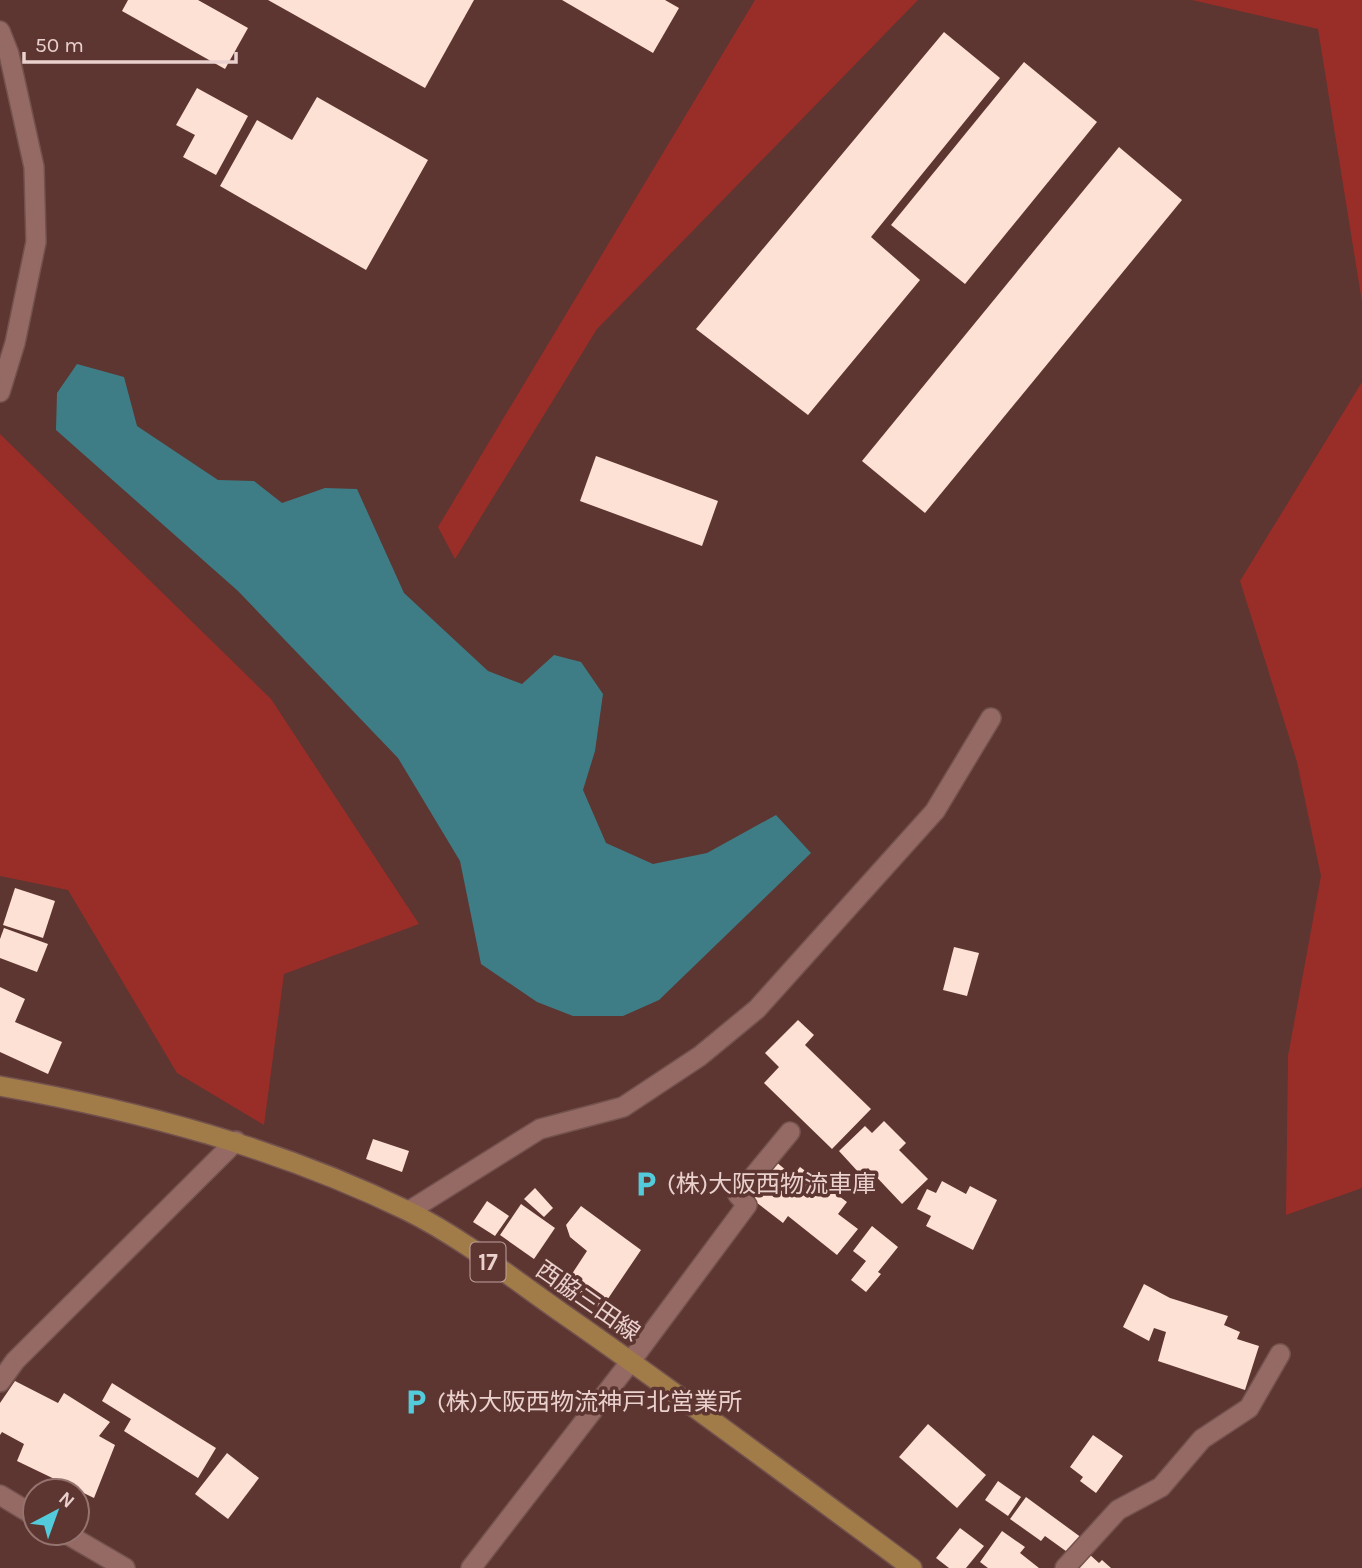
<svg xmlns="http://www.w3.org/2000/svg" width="1362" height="1568" font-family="Karla,'Noto Sans JP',sans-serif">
<rect width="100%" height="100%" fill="#5d3531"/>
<!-- green -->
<g fill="#992e29">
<path d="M755,0H918L597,329L455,559L438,527Z"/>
<path d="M1192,0H1362V302L1318,29Z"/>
<path d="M1362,382V1188L1286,1215L1288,1056L1321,876L1297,762L1240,581Z"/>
<path d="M0,434L271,699L419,924L284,974L264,1125L177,1073L68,890L0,876Z"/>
</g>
<!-- water -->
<path fill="#3e7d86" d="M77,364L124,377L137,426L218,480L254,481L282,503L325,488L357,489L404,593L488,671L522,684L554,655L581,662L603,694L595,751L583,790L606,843L653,864L707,853L776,815L811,853L659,1000L623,1016H573L537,1002L481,964L460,861L398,758L238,591L56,430L57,393Z"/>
<!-- building -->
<g fill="#fce1d4">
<path d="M128,0H198L248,28L225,69L122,11Z"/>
<path d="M268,0H474L425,88Z"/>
<path d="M562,0H665L679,8L653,53Z"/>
<path d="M944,32L1000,78L871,237L920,280L808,415L696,329Z"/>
<path d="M1024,62L1097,122L965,284L891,225Z"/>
<path d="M197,88L248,116L216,175L183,157L195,135L176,125Z"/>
<path d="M317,97L428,160L366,270L220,186L257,120L292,140Z"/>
<path d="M1119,147L1182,200L925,513L862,461Z"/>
<path d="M596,456L718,501L702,546L580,501Z"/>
<path d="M15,888L55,901L43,938L3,925Z"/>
<path d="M4,928L48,944L37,972L0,958V939Z"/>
<path d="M954,947L979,953L967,996L943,990Z"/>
<path d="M0,987L25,999L15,1022L62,1042L48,1074L0,1052Z"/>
<path d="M798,1020L814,1035L805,1045L871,1109L832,1149L764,1083L779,1067L765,1053Z"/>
<path d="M884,1121L906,1143L899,1150L928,1179L902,1204L868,1168L861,1175L839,1151L865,1126L872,1133Z"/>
<path d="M373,1139L409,1151L402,1172L366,1159Z"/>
<path d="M775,1161L793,1176L800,1167L847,1202L838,1214L858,1229L837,1255L788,1216L783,1223L748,1196Z"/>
<path d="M942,1181L966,1194L970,1186L997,1200L973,1250L926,1226L931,1216L917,1209L927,1189L936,1193Z"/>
<path d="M535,1188L553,1208L544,1217L524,1199Z"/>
<path d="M487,1201L509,1216L495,1236L473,1222Z"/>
<path d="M521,1204L555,1228L534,1259L500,1235Z"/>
<path d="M581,1206L641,1250L601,1309L566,1283L587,1251L570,1237L566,1225Z"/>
<path d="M872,1226L898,1247L878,1272L881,1274L866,1292L851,1280L866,1261L853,1251Z"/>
<path d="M1144,1284L1170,1298L1228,1316L1224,1325L1240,1332L1237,1339L1259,1346L1245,1390L1158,1361L1166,1332L1154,1328L1149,1341L1123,1327Z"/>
<path d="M15,1381L58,1403L64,1393L110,1422L99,1436L115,1445L94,1498L17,1461L24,1444L2,1432L0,1435V1403Z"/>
<path d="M112,1383L216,1448L198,1478L124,1431L131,1419L102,1401Z"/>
<path d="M928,1424L986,1475L957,1508L899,1457Z"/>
<path d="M1093,1435L1123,1456L1096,1493L1080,1481L1083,1477L1070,1467Z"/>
<path d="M227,1453L259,1478L228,1519L195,1494Z"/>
<path d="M998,1481L1021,1497L1008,1516L985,1500Z"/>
<path d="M1026,1497L1082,1538L1070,1554L1045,1536L1041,1541L1010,1519Z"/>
<path d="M960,1528L984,1546L966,1568H949L936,1558Z"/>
<path d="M1002,1531L1025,1547L1020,1553L1039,1568H988L980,1562Z"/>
<path d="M1089,1554L1099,1563L1102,1560L1111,1568H1076Z"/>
</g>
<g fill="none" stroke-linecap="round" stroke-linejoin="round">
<defs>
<g id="minor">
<path d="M0,31L9,54L34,167L36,242L15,343L0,392"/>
<path d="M409,1211L540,1129L623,1107L700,1056L757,1009L935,811L991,718"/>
<path d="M0,1382L15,1361L236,1141"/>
<path d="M0,1495L35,1516"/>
<path d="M65,1533L125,1568"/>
<path d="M471,1568L631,1361L747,1205L738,1195L790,1132"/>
<path d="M1065,1568L1118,1510L1161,1487L1202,1439L1249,1408L1280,1354"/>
</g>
<path id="primary" d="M0,1086C141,1111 278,1148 408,1211C462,1238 512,1278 562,1313C680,1395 796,1482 912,1568"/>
</defs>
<!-- minor casing -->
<use href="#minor" stroke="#73524e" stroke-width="22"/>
<!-- primary casing -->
<use href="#primary" stroke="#73524e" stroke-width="22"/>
<!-- minor -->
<use href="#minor" stroke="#966a64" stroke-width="19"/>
<!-- primary -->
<use href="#primary" stroke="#a17c49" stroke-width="19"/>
</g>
<!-- icons -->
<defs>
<symbol id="parking-bare" viewBox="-9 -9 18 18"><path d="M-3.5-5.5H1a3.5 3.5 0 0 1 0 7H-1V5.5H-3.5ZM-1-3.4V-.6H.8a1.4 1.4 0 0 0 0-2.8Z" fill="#53cbda" stroke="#5d3531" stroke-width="2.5" paint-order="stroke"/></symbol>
</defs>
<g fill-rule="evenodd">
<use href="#parking-bare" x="627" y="1165" width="38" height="38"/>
<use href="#parking-bare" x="397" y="1383" width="38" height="38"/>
</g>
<g text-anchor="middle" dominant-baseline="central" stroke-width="7" stroke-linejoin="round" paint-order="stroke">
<!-- shield labels -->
<rect fill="#5d3531" stroke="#c0a29e" stroke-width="2" x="470.5" y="1242.5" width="35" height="39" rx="5"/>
<g font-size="23" font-weight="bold" fill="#ead1cd">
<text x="488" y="1262">17</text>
</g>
<!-- poi labels -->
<g font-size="24" fill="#ead1cd" stroke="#5d3531" text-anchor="start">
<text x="667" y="1184">(株)大阪西物流車庫</text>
<text x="437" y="1402">(株)大阪西物流神戸北営業所</text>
</g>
<!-- street labels -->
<g font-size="24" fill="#ead1cd" stroke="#5d3531">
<text transform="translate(588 1301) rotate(35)">西脇三田線</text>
</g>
</g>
<!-- north arrow -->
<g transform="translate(56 1512) rotate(41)"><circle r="33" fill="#5d3531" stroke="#95736f" stroke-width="2"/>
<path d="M0-5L12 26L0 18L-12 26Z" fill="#53cbda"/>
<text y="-10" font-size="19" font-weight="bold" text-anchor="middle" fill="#ead1cd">N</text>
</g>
<!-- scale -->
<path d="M24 52v10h212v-10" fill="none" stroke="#ead1cd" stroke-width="3.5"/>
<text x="35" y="52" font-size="21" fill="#ead1cd" stroke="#5d3531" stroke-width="5" paint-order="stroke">50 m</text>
</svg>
